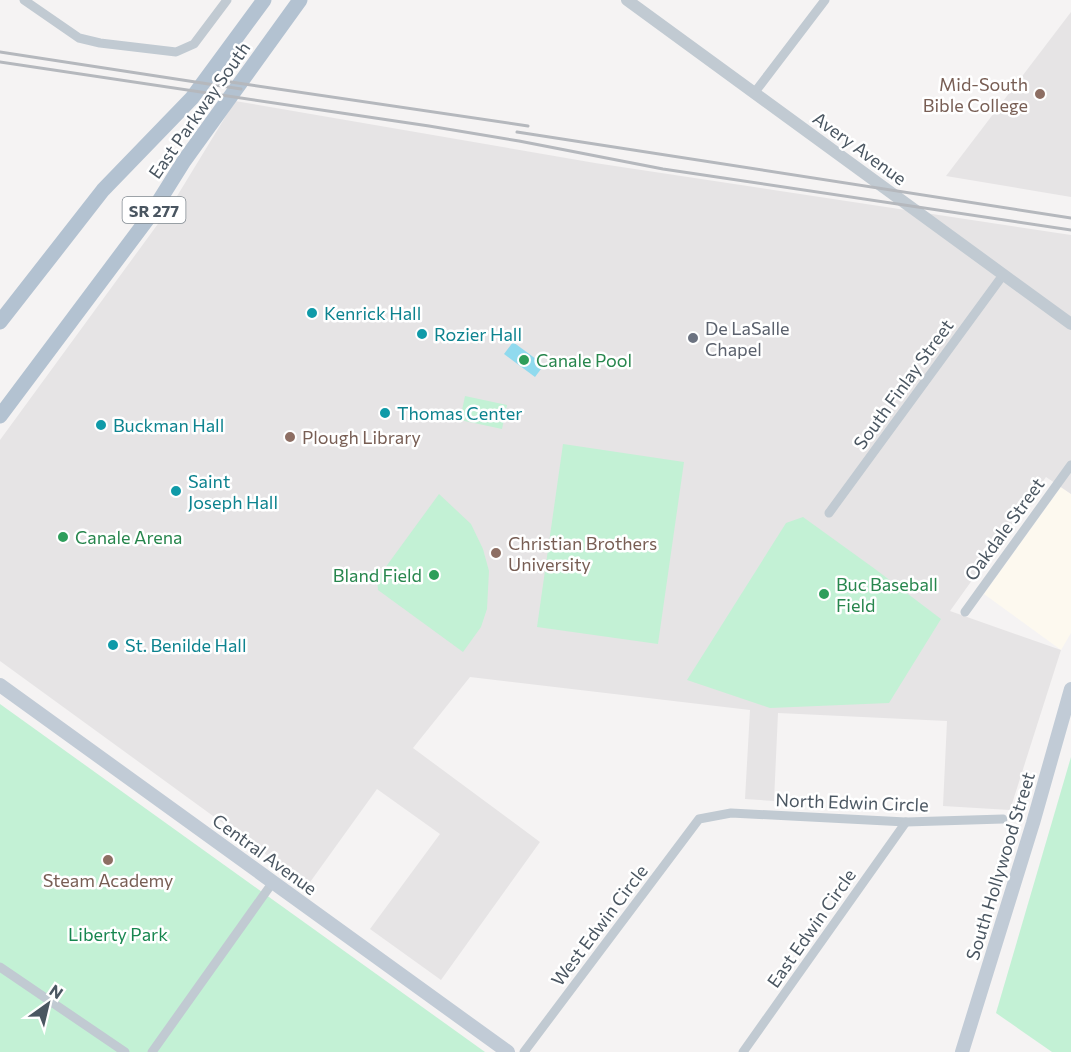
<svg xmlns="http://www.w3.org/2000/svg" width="1071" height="1052" font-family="Commissioner,sans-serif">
<rect width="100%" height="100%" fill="#f5f3f3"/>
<!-- commercial -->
<path fill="#fdf9ef" d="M1061,487L1071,494V633L1061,650L984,594Z"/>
<!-- education -->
<g fill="#e6e4e5">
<path d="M1071,12V197L946,176Z"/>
<path d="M235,101L595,163L1071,235V494L1046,477L950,611L1061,650L1010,810L943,806L947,721L778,713L774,801L745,799L750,710L470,677L413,748L540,842L441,980L370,929L440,834L377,789L308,885L0,661V440L171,206Z"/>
</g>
<!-- green -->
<g fill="#c3f1d5">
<path d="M465,396L507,405L502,429L460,420Z"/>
<path d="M563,444L684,462L658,644L537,627Z"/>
<path d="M439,494L471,524L483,549L489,571L487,609L481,627L463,652L378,590L377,579Z"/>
<path d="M803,517L875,569L941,619L889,703L770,708L687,680L786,523Z"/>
<path d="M0,704L485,1052H0Z"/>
<path d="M1071,757V1052H1052L996,1013Z"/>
</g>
<!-- water -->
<path fill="#90daee" d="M513,342L544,365L535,377L504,354Z"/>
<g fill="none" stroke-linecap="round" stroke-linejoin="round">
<!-- minor -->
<g stroke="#c1cad2" stroke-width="9">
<path d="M24,0L79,38L100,43L176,52L194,44L227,0"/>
<path d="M755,92L825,0"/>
<path d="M829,513L1003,275"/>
<path d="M965,612L1071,465"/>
<path d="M0,967L125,1052"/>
<path d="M152,1052L273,882"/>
<path d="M524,1052L699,819L731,813L906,822L1003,819"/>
<path d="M743,1052L906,822"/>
</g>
<!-- tertiary -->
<path stroke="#c1cad2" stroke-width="12" d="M627,0L1071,324"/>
<!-- secondary -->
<g stroke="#c1cbd6" stroke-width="14">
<path d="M0,685L508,1052"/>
<path d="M962,1052L1033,823L1071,689"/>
</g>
<!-- primary -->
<g stroke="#b3c2d1" stroke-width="15">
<path d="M0,322L103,190L192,98L264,0"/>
<path d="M0,416L149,217L184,161L300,0"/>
</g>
<!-- rail -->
<g stroke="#b5b8bd" stroke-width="3">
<path d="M0,52L241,89"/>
<path d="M0,62L429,126L519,141L663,169L1071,230"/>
<path d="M231,82L528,126"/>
<path d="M517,132L1071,218"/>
</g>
</g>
<!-- markers -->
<g fill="#8d6e63" stroke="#fff" stroke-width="2">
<circle cx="1040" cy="94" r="6"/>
<circle cx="290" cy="437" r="6"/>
<circle cx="496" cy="553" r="6"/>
<circle cx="108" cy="860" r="6"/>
</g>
<g fill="#0f9aa8" stroke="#fff" stroke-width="2">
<circle cx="312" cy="313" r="6"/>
<circle cx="422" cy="334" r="6"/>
<circle cx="385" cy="413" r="6"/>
<circle cx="101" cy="425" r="6"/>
<circle cx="176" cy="491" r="6"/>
<circle cx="113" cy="645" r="6"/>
</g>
<circle fill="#6b7280" stroke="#fff" stroke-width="2" cx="693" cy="338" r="6"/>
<g fill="#2e9e5b" stroke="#fff" stroke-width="2">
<circle cx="524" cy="360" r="6"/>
<circle cx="63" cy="537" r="6"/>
<circle cx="434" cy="575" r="6"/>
<circle cx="824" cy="594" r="6"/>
</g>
<g text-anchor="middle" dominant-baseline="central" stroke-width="5" stroke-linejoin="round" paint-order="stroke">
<!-- shield labels -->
<rect fill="#fff" stroke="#808990" stroke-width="1.5" x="122.5" y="197" width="63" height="26" rx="4.5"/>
<g font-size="16" font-weight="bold" fill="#4a5661">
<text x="154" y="210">SR 277</text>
</g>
<!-- education labels -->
<g font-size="18" fill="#785e54" stroke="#fff" text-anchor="start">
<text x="1028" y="84" text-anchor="end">Mid-South<tspan x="1028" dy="21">Bible College</tspan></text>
<text x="302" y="437">Plough Library</text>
<text x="508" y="543">Christian Brothers<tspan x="508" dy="21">University</tspan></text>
<text x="108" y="880" text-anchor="middle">Steam Academy</text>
</g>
<!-- street labels -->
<g font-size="18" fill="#4a5661" stroke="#fff">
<text transform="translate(199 110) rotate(-55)">East Parkway South</text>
<text transform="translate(860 148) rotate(36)">Avery Avenue</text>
<text transform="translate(903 384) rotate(-54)">South Finlay Street</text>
<text transform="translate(1004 529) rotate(-54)">Oakdale Street</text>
<text transform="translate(852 802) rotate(2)">North Edwin Circle</text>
<text transform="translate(265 854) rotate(36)">Central Avenue</text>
<text transform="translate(1000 866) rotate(-73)">South Hollywood Street</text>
<text transform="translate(599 925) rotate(-53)">West Edwin Circle</text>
<text transform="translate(811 928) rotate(-55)">East Edwin Circle</text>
</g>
<!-- culture labels -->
<g font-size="18" fill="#0d838f" stroke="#fff" text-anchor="start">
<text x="324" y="313">Kenrick Hall</text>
<text x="434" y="334">Rozier Hall</text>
<text x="397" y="413">Thomas Center</text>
<text x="113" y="425">Buckman Hall</text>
<text x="188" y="481">Saint<tspan x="188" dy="21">Joseph Hall</tspan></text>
<text x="125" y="645">St. Benilde Hall</text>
</g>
<!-- worship labels -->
<g font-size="18" fill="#5b616d" stroke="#fff" text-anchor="start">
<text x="705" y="328">De LaSalle<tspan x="705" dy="21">Chapel</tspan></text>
</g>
<!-- leisure labels -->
<g font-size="18" fill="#27864d" stroke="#fff" text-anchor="start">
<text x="536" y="360">Canale Pool</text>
<text x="75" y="537">Canale Arena</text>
<text x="422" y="575" text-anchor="end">Bland Field</text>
<text x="836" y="584">Buc Baseball<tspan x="836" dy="21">Field</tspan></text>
</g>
<!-- park labels -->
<g font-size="18" fill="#17864f" stroke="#fff">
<text x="118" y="934">Liberty Park</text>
</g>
</g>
<!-- north arrow -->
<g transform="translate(48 1004) rotate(34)" stroke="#ffffff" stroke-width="4.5" paint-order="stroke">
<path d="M0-4.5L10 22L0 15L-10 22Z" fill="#4a5661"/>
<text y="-9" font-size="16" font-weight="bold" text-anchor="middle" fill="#4a5661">N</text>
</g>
</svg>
